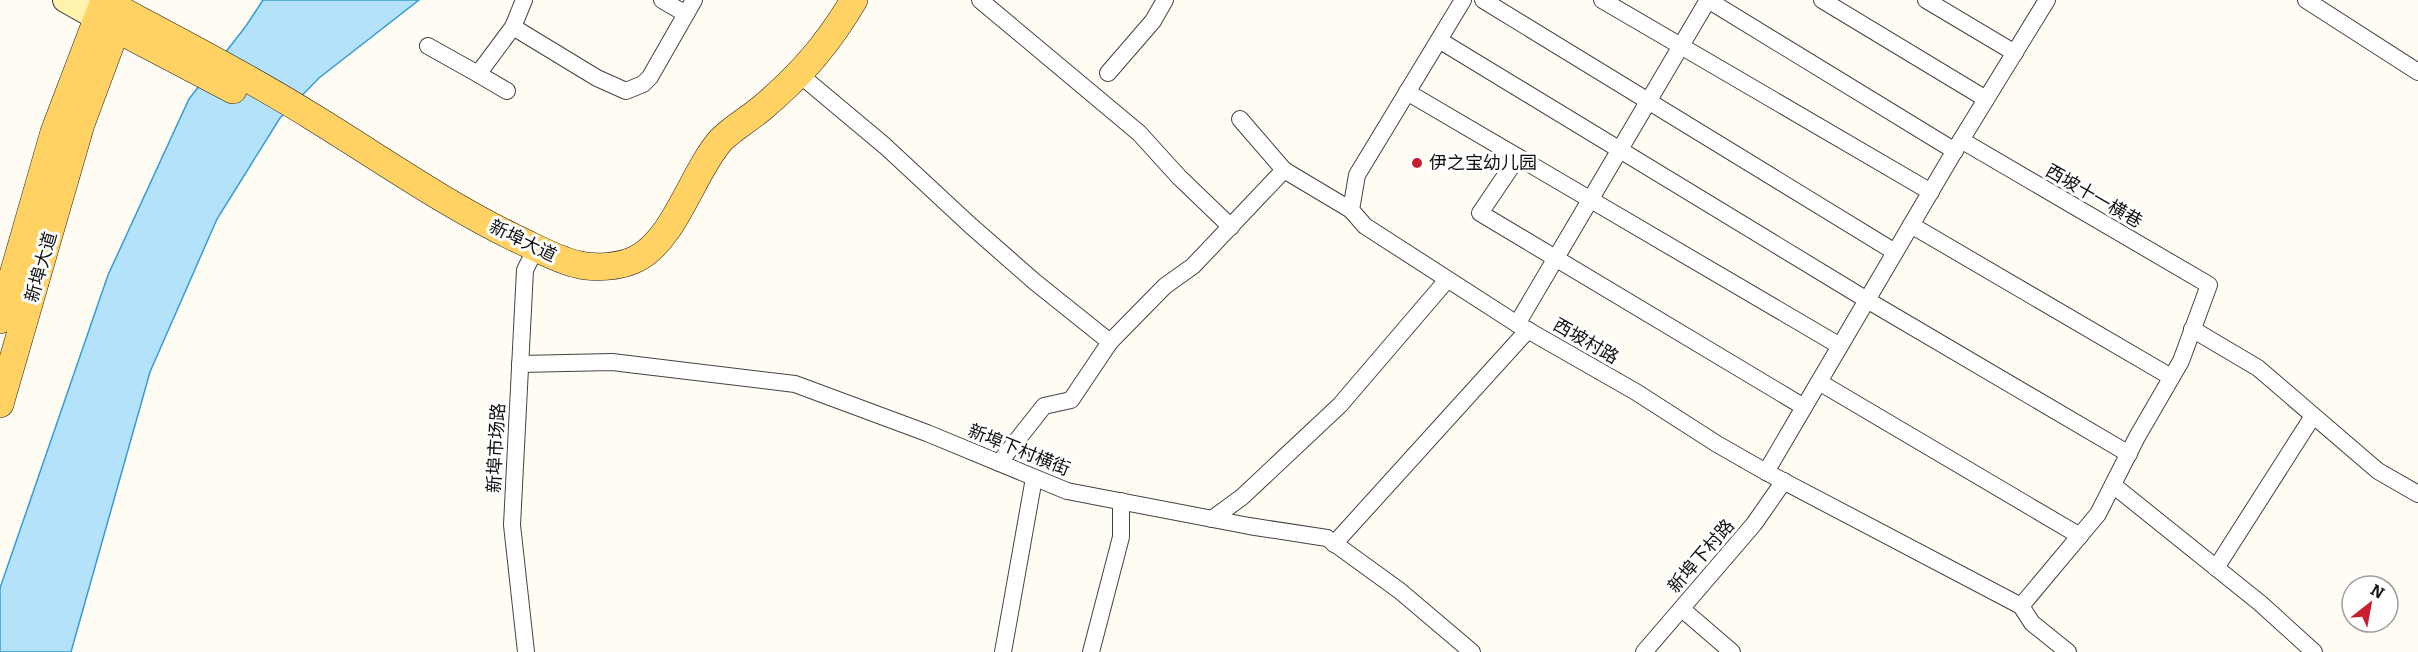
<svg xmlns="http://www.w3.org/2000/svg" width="2418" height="652" font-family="Bitter,'Noto Sans SC',serif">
<rect width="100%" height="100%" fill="#fffcf3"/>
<!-- water -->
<path fill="#b4e2fa" stroke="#369cd5" stroke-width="1.5" d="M263,0H419L319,78L280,118L217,219L150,372L71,652H0V588L108,275L189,99L246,26Z"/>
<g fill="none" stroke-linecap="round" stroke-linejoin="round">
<defs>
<g id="minor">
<path d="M662,0L686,14"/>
<path d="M980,0L1139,133L1179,177L1231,227"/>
<path d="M1463,0L1357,175L1351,210L1365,226L1517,324L1636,392L1717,444L1766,472L2021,606"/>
<path d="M1483,0L1895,252"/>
<path d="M1602,0L1931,192"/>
<path d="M1708,0L1955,151"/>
<path d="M1822,0L1986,99"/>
<path d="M1926,0L2015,53"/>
<path d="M2306,0L2418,72"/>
<path d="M513,27L597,78L626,91L643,84L650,77L694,0"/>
<path d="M1439,40L1867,300L2129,454"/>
<path d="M428,46L478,74L513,27L524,0"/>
<path d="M1108,73L1153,21L1165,0"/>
<path d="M478,74L507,91"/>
<path d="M799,74L885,146L970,225L1035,282L1110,342"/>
<path d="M1407,92L1840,346"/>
<path d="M1240,119L1284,170"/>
<path d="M1961,140L2209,285L2181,361L2137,437L2098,514L2021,606"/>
<path d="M1518,157L1480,213L1804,407"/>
<path d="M1911,225L2171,377"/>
<path d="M1517,324L1708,0"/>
<path d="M2192,329L2258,368L2378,471L2418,494"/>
<path d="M520,364L612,362L795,384L927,433L1067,491L1249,526L1327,538L1400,591L1472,652"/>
<path d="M1819,382L2080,536"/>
<path d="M999,463L1044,406L1071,400L1110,342L1165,286L1193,266L1284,170L1351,210"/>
<path d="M1766,472L1961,140L2047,0"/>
<path d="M2113,485L2260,603L2314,652"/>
<path d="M1212,519L1242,497L1340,405L1447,280"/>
<path d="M1334,544L1528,330"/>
<path d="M2216,568L2313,416"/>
<path d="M2021,606L2032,623L2068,652"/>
<path d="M1682,609L1732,652"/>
<path d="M526,652L512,525L525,270L536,248"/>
<path d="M1003,652L1034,478"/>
<path d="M1091,652L1121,537V501"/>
<path d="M1644,652L1754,524L1784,481"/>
</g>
<path id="secondary" d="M65,0L97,18"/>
<g id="primary">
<path d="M132,37L233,90"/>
<path d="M0,320L54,132L104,1C175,39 247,76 316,119C381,159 445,204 515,238C535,247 555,259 576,264C594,269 620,267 636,259C675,240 693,171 721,140C733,128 749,119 762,108C801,75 828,44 854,0"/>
<path d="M0,404L81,124L123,11"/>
</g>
</defs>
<!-- minor casing -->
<use href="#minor" stroke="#434343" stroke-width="18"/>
<!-- secondary casing -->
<use href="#secondary" stroke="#323232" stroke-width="26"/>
<!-- primary casing -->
<use href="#primary" stroke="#212121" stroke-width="28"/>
<!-- minor -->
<use href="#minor" stroke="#fff" stroke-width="16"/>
<!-- secondary -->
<use href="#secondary" stroke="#fff3ae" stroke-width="24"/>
<!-- primary -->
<use href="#primary" stroke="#ffd263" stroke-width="27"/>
</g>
<!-- markers -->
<circle fill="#c91e2e" stroke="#fff" stroke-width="2" cx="1417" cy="163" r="6"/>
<g text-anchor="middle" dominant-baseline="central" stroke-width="6" stroke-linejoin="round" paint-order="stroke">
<!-- poi labels -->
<g font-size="18" fill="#101010" stroke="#fff" text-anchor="start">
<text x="1429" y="163">伊之宝幼儿园</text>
</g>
<!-- street labels -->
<g font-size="18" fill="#101010" stroke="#fff">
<text transform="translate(2094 196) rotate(30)">西坡十一横巷</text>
<text transform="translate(523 241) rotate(26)">新埠大道</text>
<text transform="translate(41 267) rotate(-74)">新埠大道</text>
<text transform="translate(1586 341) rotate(30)">西坡村路</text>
<text transform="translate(496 448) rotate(-87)">新埠市场路</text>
<text transform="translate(1019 450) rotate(22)">新埠下村横街</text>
<text transform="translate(1701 556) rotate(-49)">新埠下村路</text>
</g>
</g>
<!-- north arrow -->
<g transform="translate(2370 604) rotate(31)"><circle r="28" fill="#ffffff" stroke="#9f9f9f" stroke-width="1.5"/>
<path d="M0-4.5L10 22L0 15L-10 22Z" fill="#c91e2e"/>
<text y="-9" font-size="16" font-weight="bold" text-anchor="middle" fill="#101010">N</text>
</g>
</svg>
